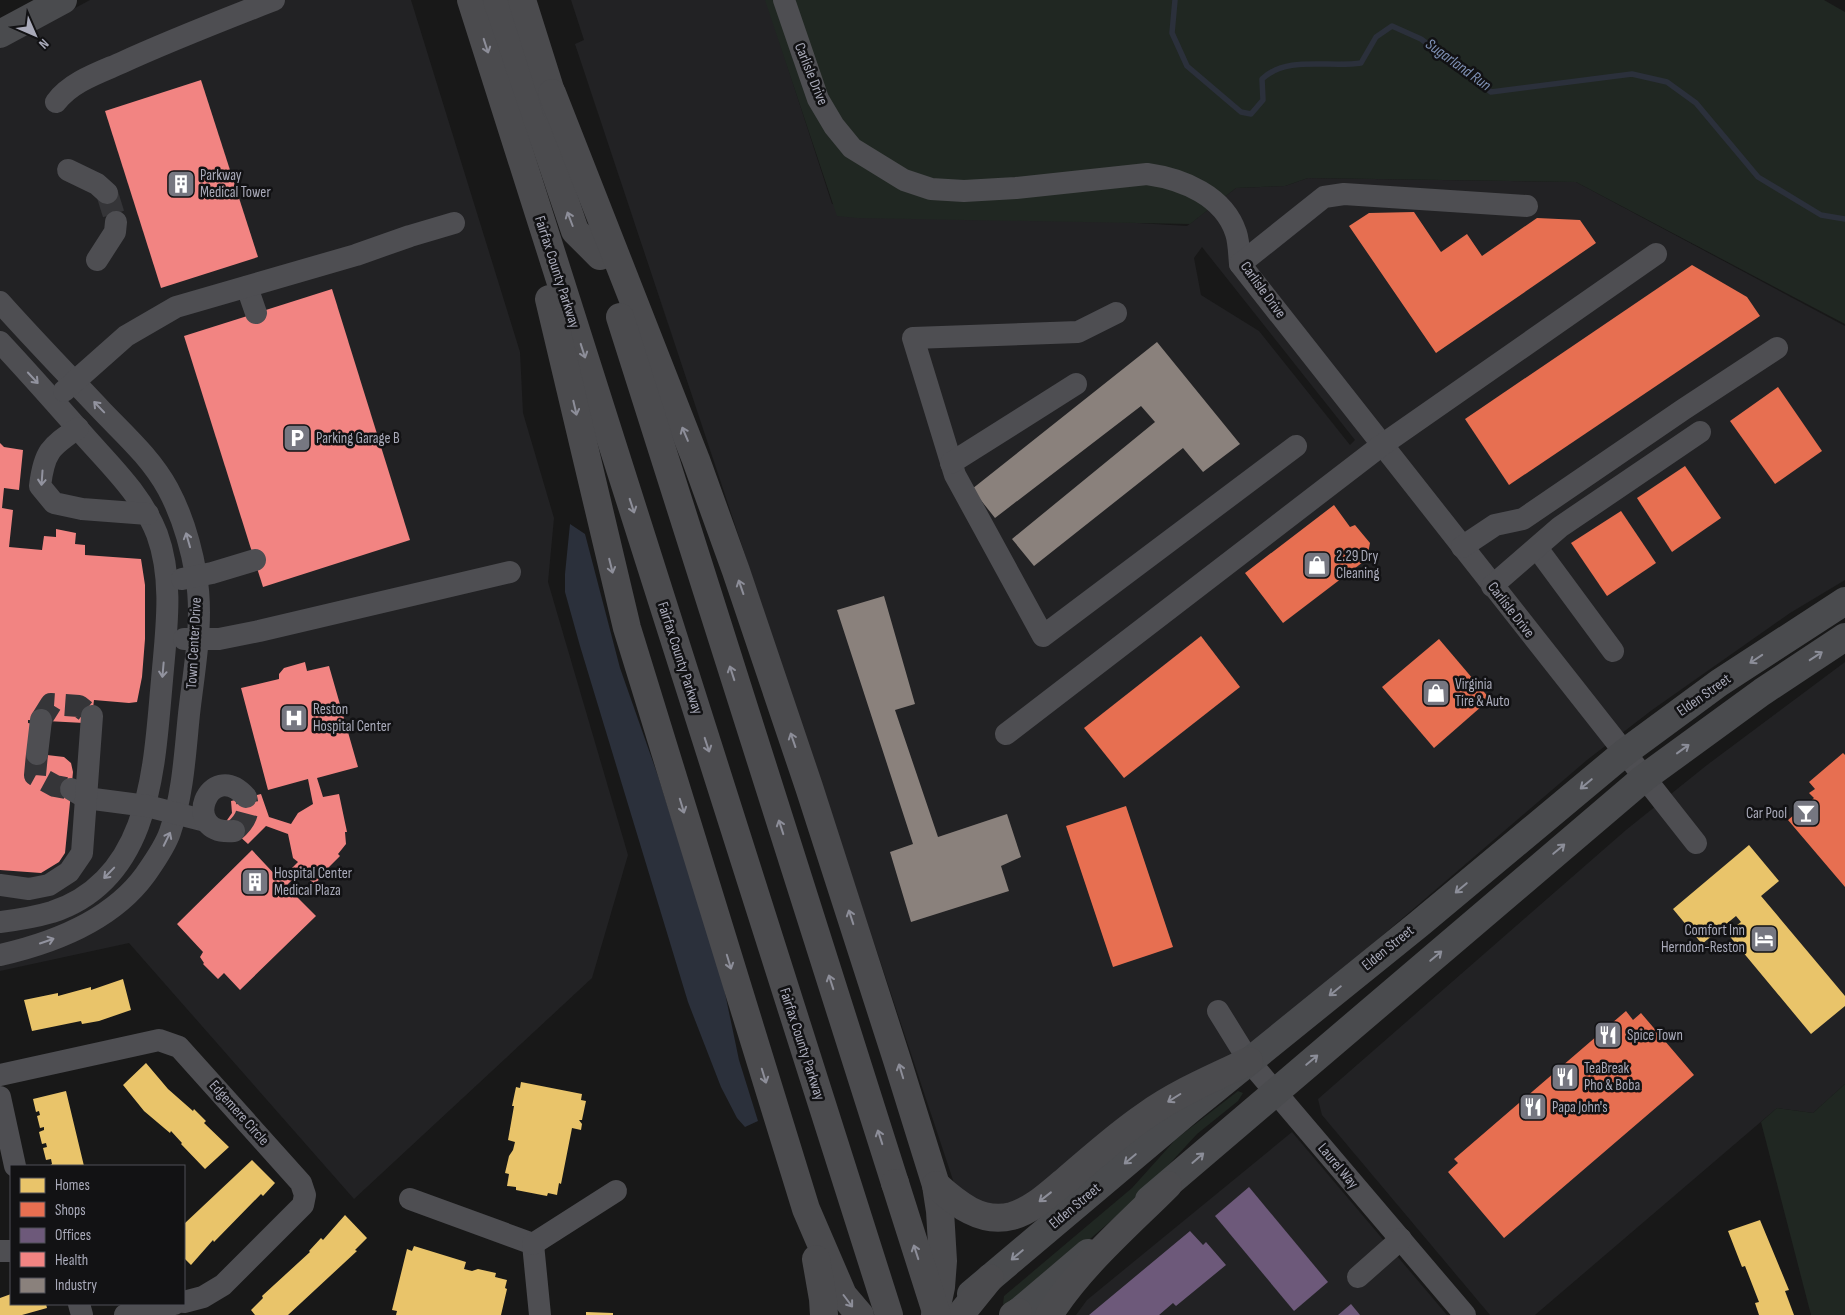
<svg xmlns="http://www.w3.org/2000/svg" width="1845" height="1315" font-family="'Sofia Sans Condensed',sans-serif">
<rect width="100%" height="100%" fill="#181818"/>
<!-- built -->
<g fill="#222224" fill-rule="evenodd">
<path d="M90,0H411L520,352L523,413L554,518L548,582L628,855L592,978L354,1199L129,943L0,971V48Z"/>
<path d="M571,0H766L832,204L1187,226L1236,188L1285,186L1308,178L1576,182L1845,326V580L1790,613L1652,710L1587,760L1137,1146L1028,1205L988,1214L956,1189L575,44L584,40ZM1202,247L1355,440L1350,445L1259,331L1201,295L1194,258Z"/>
<path d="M1845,662V1084L1813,1113L1777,1108L1535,1315H1490L1322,1115L1318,1099L1626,830L1707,765Z"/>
<path d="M1292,1132L1447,1315H1076L1087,1300Z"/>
</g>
<!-- green -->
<g fill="#202722">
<path d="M765,0H1824L1845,12V324L1576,182L1308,178L1285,186L1236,188L1190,224L857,218L837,216Z"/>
<path d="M1845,1084V1315H1811L1761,1122L1777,1108L1813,1113Z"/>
<path d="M1238,1091L1243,1093L1238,1101L1197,1134L1140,1196L1012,1306L1003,1304L1004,1296L1132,1188L1176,1139Z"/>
</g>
<!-- water -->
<path fill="#2b303b" d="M570,524L585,534L620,668L658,776L721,974L739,1060L758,1121L745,1127L737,1118L721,1087L688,1002L580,646L565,592V574Z"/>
<!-- homes -->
<g fill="#e9c46a">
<path d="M1749,845L1779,881L1761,896L1845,996V1006L1811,1034L1727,933L1741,922L1736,916L1702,944L1673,909Z"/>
<path d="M123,979L131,1010L99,1021L82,1024L81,1021L32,1031L24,1000L58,993V996L91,987V990Z"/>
<path d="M146,1063L168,1089L193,1111L194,1109L206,1121L204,1123L229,1147L205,1169L181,1144L182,1143L171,1131L170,1133L144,1111L123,1085Z"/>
<path d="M521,1082L582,1094L581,1100L586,1101L582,1120H579L582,1124L581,1130L572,1128L561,1184L559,1183L557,1195L548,1193L547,1196L516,1190V1187L507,1186L509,1174L505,1173L509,1156L513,1150L515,1142L508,1140L514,1106H512L516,1087L520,1088Z"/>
<path d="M66,1091L84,1166H49L52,1164L51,1159L46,1160L43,1148L47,1147L46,1143L42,1144L39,1132L44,1130V1127L40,1128L37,1116L40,1115L39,1111L36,1112L33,1099Z"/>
<path d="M252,1160L275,1183L263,1196L261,1194L214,1242L213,1240L191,1265L184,1258V1224Z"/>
<path d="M345,1215L367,1238L355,1250L357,1251L288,1315H255L251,1310L263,1298L262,1296L310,1252L309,1251L321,1238L323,1240Z"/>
<path d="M1760,1220L1789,1290L1785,1291L1794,1315H1759L1755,1303L1759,1302L1745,1266L1742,1267L1728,1231Z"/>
<path d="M414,1246L466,1262L464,1269L472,1271L478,1269L496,1273L495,1277L507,1280L505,1288L507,1289L501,1315H396L397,1311L392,1310L407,1249L412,1251Z"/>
<path d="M11,1294V1304H46L47,1308L22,1315H0V1298Z"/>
<path d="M586,1312L613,1313V1315H586Z"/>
</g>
<!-- shops -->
<g fill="#e76f51">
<path d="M1414,212L1441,252L1467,234L1482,256L1537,218L1580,220L1596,243L1436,353L1349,226L1369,213Z"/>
<path d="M1692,265L1747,297L1760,316L1509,485L1465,419Z"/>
<path d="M1778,387L1822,451L1775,484L1730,421Z"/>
<path d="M1685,466L1721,518L1672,552L1637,498Z"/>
<path d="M1334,505L1350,527L1355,525L1370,543L1367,559L1283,623L1245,573Z"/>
<path d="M1621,511L1656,563L1607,596L1571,543Z"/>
<path d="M1201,636L1240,687L1124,778L1084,728Z"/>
<path d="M1439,639L1490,699L1434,748L1382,687Z"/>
<path d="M1843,753L1845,755V887L1788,820L1814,798L1809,793L1815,789L1809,782Z"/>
<path d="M1126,806L1173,947L1113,967L1066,826Z"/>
<path d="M1626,1011L1633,1020L1641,1013L1694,1075L1504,1238L1448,1172L1458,1163L1454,1159Z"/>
</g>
<!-- offices -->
<g fill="#6d597a">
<path d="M1249,1187L1328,1282L1294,1311L1215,1216Z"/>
<path d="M1190,1231L1203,1245L1206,1242L1226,1265L1176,1306L1173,1303L1159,1315H1089Z"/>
<path d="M1351,1304L1360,1315H1338Z"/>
</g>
<!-- health -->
<g fill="#f28482">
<path d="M201,80L258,257L161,288L105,111Z"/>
<path d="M332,289L410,540L263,587L184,336Z"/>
<path d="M0,443L4,447L23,450L19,490L4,488L2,508L13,510L9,547L42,550L44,536L56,537V529L76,533L75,544L85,545V555L141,559L145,585V639L142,677L137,702L129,703L94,700L92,716L84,723L28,720V723L33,724L30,753L64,757L71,763L73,772L65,853L59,862L41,873L0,870Z"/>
<path d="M305,662L307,671L329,666L358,767L317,778L323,797L339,794L347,832H345L346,844L338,854L340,856L327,869L329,871L314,884L301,871L286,886L316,916L240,990L224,973L218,979L203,964L204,963L200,957L203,952L177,924L252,850L280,880L298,862L293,858L288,834L266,826L248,844L225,823L232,813L231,801L261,794L269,817L291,824L298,813L313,804L308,779L268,790L241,688L279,679V674L284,668Z"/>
</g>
<!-- industry -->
<g fill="#8a817c">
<path d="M1157,342L1240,444L1203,472L1183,448L1034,566L1012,539L1155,422L1141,406L995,518L972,489Z"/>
<path d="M884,596L915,704L895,710L938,837L1007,814L1021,857L1001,866L1009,891L911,922L890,852L913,844L837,610Z"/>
</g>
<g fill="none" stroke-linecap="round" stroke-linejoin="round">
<!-- stream -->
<path stroke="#2b303b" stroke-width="5.5" d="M1175,0L1172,33L1187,66L1241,112L1251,114L1263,100L1262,79C1287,55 1329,68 1361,63L1376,37L1392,26L1421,39L1491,92L1632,74L1667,82L1696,103L1758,177L1821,215L1845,219"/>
<!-- minor-tunnel -->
<g stroke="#353538" stroke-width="22" stroke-dasharray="22 11" stroke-linecap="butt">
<path d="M107,193L116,222"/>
<path d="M41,720L51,704L79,706L92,716"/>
<path d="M37,754L35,775L55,786L71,789"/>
<path d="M234,831C246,821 250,812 246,797"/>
</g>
<!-- minor -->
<g stroke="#4e4e52" stroke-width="22">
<path d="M784,0L818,99L834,126L852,148L904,180L931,189L964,191L1016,188L1147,174C1183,179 1224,196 1236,233C1239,242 1239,254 1240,264L1696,843"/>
<path d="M56,102C71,82 98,73 121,63C171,40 223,20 274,0"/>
<path d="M68,170L97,184L107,193"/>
<path d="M97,260L115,232L116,222"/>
<path d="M1240,264L1324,197L1344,194L1527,206"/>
<path d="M247,287L256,313"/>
<path d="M0,302C33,339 68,375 102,411C125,435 151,458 168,489C182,515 191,546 196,575C204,620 194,669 189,714C185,753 183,795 170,832C165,847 154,862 145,875C112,920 53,943 0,955"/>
<path d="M1116,313L1078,332L913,338L955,475L1043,636L1296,446"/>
<path d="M0,342C30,374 59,407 88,440C114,469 142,496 157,534C174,580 166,632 162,680C154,766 152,879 52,912C35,917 17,920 0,922"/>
<path d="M64,391L126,336L176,307L356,255L410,236L454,223"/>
<path d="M78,428C50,447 44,452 40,486L54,503L82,509L148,514"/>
<path d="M951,463L1076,384"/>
<path d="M1462,547L1495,525L1523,519L1684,409L1777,348"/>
<path d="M1537,548L1613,651"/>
<path d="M182,579L212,573L255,560"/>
<path d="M1492,586L1560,527L1700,432"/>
<path d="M184,639H219L259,631L510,572"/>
<path d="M1006,734L1382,445L1656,254"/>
<path d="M37,754L41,720"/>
<path d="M71,789L86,798L147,806L206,821"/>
<path d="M234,831C178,836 209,756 246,797"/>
<path d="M0,885L29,889L49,885L69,872L82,853L92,716"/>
<path d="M1218,1011L1249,1061L1465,1315"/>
<path d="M0,1075L159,1040L179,1047L301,1183L305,1195L303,1205L223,1285L203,1297L184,1302"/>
<path d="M0,1097L15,1166"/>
<path d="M410,1199L533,1244L540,1315"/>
<path d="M533,1244L616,1191"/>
<path d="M0,1251H11"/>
<path d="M1358,1277L1401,1239"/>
<path d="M79,1304L82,1315"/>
<path d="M125,1315L174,1304"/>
</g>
<!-- major -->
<g stroke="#4a4b4e" stroke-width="28">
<path d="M0,34L63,0"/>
<path d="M1149,1200L1644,778L1762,692L1845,637"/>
<path d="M971,1294L1189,1110L1419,924L1624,753L1719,683L1845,601"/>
<path d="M1015,1315L1088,1253"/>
</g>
<!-- highway -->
<g stroke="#4b4b4e" stroke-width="28">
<path d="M471,0L889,1315"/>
<path d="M497,0L575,231L600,256"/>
<path d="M522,0L557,111"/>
<path d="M552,93L696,460L736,571L809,787L897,1060L936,1185L940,1211L943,1261L941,1287L935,1315"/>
<path d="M549,299L627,628L806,1209L843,1295L860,1315"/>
<path d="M620,317L895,1183"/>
<path d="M936,1185C957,1204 981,1224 1012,1216C1033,1210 1050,1193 1066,1180C1092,1158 1117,1135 1145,1116C1177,1093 1213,1078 1249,1061"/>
<path d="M816,1259L823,1299L824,1315"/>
<path d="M960,1315L990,1278"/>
<path d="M1013,1315L1018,1312"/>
<path d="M1049,1315C1080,1266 1127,1226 1168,1185"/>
</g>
<!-- highway-bridge -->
<path stroke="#4b4b4e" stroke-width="28" d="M895,1183L937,1315"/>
</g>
<!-- one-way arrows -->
<defs><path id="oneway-shaft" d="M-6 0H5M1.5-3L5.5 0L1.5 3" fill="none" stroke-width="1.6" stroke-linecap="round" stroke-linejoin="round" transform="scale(1.25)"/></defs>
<g stroke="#8d8e99">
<use href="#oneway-shaft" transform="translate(486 46) rotate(72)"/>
<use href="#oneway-shaft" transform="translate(570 219) rotate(-111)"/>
<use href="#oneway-shaft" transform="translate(583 351) rotate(72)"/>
<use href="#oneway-shaft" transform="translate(575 408) rotate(77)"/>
<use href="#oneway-shaft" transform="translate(685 434) rotate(-113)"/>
<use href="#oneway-shaft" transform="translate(632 506) rotate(72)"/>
<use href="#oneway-shaft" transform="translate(611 566) rotate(76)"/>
<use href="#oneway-shaft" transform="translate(741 587) rotate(-109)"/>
<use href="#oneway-shaft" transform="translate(732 673) rotate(-108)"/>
<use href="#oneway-shaft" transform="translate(793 740) rotate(-109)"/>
<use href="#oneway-shaft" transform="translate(707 745) rotate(72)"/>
<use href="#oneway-shaft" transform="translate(682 806) rotate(73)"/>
<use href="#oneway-shaft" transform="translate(781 827) rotate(-108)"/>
<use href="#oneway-shaft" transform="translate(851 917) rotate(-108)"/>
<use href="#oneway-shaft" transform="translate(729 962) rotate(73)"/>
<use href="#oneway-shaft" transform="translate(831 982) rotate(-108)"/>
<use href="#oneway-shaft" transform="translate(901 1071) rotate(-107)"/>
<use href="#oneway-shaft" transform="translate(764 1076) rotate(73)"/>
<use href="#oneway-shaft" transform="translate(1174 1098) rotate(148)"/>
<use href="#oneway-shaft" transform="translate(880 1137) rotate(-108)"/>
<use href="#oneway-shaft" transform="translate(1045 1197) rotate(142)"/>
<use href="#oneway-shaft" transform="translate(916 1252) rotate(-108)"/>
<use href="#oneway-shaft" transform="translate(848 1301) rotate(53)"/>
</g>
<g stroke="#92939f">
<use href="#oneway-shaft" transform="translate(33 378) rotate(47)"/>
<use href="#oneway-shaft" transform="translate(99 407) rotate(-134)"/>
<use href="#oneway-shaft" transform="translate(42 478) rotate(94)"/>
<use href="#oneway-shaft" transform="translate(188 540) rotate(-106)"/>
<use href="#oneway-shaft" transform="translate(163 670) rotate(95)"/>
<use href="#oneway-shaft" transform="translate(167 839) rotate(-64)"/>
<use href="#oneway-shaft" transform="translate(109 873) rotate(134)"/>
<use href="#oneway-shaft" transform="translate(47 941) rotate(-19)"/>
</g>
<g stroke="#8c8e99">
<use href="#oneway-shaft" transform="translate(1816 656) rotate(-33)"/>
<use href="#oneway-shaft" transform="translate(1756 659) rotate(146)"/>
<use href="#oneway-shaft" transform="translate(1683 749) rotate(-36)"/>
<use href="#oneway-shaft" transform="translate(1586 784) rotate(140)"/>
<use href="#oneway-shaft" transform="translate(1559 849) rotate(-40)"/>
<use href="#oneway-shaft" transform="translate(1461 888) rotate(140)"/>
<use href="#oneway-shaft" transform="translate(1436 956) rotate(-40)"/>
<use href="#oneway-shaft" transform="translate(1335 991) rotate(141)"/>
<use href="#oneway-shaft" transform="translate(1312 1060) rotate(-40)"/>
<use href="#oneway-shaft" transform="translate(1198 1158) rotate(-41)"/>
<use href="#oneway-shaft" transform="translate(1130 1159) rotate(140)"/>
<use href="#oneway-shaft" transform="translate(1017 1255) rotate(140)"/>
</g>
<!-- icons -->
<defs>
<symbol id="building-square" viewBox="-11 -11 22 22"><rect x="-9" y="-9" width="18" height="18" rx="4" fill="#767781" stroke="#121214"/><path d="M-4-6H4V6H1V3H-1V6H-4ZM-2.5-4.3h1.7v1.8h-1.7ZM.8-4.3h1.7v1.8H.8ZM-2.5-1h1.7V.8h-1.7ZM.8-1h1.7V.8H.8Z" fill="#fff"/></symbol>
<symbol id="parking-square" viewBox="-11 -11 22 22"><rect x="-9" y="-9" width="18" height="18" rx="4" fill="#767781" stroke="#121214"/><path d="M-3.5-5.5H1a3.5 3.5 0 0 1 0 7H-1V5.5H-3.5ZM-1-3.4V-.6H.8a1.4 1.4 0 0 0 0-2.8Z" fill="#fff"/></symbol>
<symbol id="shop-square" viewBox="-11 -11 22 22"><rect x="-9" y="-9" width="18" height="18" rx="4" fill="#767781" stroke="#121214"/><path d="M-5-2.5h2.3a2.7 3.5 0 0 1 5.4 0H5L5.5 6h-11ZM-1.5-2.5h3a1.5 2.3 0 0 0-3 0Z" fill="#fff"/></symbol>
<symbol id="hospital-square" viewBox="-11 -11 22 22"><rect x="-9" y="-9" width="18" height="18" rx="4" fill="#767781" stroke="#121214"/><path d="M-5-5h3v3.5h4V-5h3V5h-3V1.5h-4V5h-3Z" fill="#fff"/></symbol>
<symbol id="bar-square" viewBox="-11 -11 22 22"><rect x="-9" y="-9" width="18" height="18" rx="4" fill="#767781" stroke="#121214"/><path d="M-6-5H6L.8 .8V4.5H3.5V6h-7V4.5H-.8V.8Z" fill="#fff"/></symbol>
<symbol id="hotel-square" viewBox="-11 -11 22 22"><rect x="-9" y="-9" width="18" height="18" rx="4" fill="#767781" stroke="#121214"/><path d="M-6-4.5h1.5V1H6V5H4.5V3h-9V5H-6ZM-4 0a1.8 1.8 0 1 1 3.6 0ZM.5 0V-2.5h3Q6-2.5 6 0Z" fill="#fff"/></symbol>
<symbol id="restaurant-square" viewBox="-11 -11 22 22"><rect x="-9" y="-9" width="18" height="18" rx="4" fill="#767781" stroke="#121214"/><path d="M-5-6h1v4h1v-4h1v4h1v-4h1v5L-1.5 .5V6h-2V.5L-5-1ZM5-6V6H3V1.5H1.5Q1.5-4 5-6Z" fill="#fff"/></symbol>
</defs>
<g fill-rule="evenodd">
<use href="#building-square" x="165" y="168" width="32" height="32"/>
<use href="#parking-square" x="281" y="422" width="32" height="32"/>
<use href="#shop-square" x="1301" y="549" width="32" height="32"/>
<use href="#shop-square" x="1420" y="677" width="32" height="32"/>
<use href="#hospital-square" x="278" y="702" width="32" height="32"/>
<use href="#bar-square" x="1790" y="797" width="32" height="32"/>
<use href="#building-square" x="239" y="866" width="32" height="32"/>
<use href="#hotel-square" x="1748" y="923" width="32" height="32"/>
<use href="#restaurant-square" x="1592" y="1019" width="32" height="32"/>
<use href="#restaurant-square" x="1549" y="1061" width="32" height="32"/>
<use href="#restaurant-square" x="1517" y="1091" width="32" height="32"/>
</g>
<g text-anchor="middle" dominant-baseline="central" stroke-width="5" stroke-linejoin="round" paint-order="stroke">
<!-- street labels -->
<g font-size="15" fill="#a9aab9" stroke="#121214">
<text transform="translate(811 74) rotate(68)">Carlisle Drive</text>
<text transform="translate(557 272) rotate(72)">Fairfax County Parkway</text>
<text transform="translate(1263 290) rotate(54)">Carlisle Drive</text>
<text transform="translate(1511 610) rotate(52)">Carlisle Drive</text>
<text transform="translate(194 643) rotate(-87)">Town Center Drive</text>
<text transform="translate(680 658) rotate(72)">Fairfax County Parkway</text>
<text transform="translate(1704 695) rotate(-35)">Elden Street</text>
<text transform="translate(1388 948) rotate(-39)">Elden Street</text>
<text transform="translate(802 1044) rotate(72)">Fairfax County Parkway</text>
<text transform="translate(239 1113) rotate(48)">Edgemere Circle</text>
<text transform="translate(1338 1166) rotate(50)">Laurel Way</text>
<text transform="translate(1075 1206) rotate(-40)">Elden Street</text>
</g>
<!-- poi labels -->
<g font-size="15" fill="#a9aab9" stroke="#121214" text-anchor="start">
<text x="200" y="175">Parkway<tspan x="200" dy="17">Medical Tower</tspan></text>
<text x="316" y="438">Parking Garage B</text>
<text x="1336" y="556">2.29 Dry<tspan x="1336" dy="17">Cleaning</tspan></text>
<text x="1455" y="684">Virginia<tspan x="1455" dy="17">Tire &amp; Auto</tspan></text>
<text x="313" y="709">Reston<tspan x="313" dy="17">Hospital Center</tspan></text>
<text x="1787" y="813" text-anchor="end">Car Pool</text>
<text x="274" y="873">Hospital Center<tspan x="274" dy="17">Medical Plaza</tspan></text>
<text x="1745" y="930" text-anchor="end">Comfort Inn<tspan x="1745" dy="17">Herndon-Reston</tspan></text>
<text x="1627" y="1035">Spice Town</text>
<text x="1584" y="1068">TeaBreak<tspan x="1584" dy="17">Pho &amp; Boba</tspan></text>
<text x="1552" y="1107">Papa John's</text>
</g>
<!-- water labels -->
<g font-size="16" font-style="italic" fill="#7f91b5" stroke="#121214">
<text transform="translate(1458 65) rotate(36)">Sugarland Run</text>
</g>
</g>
<!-- legend -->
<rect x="10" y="1165" width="175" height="140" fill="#121214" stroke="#4e4f56"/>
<rect x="20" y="1178" width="25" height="15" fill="#e9c46a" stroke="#4e4f56"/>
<text x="55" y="1190" font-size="15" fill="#a9aab9">Homes</text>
<rect x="20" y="1202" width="25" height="15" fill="#e76f51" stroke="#4e4f56"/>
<text x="55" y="1215" font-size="15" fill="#a9aab9">Shops</text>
<rect x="20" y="1228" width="25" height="15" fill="#6d597a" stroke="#4e4f56"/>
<text x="55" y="1240" font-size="15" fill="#a9aab9">Offices</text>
<rect x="20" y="1252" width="25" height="15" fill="#f28482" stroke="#4e4f56"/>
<text x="55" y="1265" font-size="15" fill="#a9aab9">Health</text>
<rect x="20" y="1278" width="25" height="15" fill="#8a817c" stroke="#4e4f56"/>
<text x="55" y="1290" font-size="15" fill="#a9aab9">Industry</text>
<!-- north arrow -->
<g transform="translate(35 35) rotate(135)" stroke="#121214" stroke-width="4" paint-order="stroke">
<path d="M0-4L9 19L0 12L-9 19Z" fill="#a9aab9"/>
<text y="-8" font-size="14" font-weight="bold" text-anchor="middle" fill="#a9aab9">N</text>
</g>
</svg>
